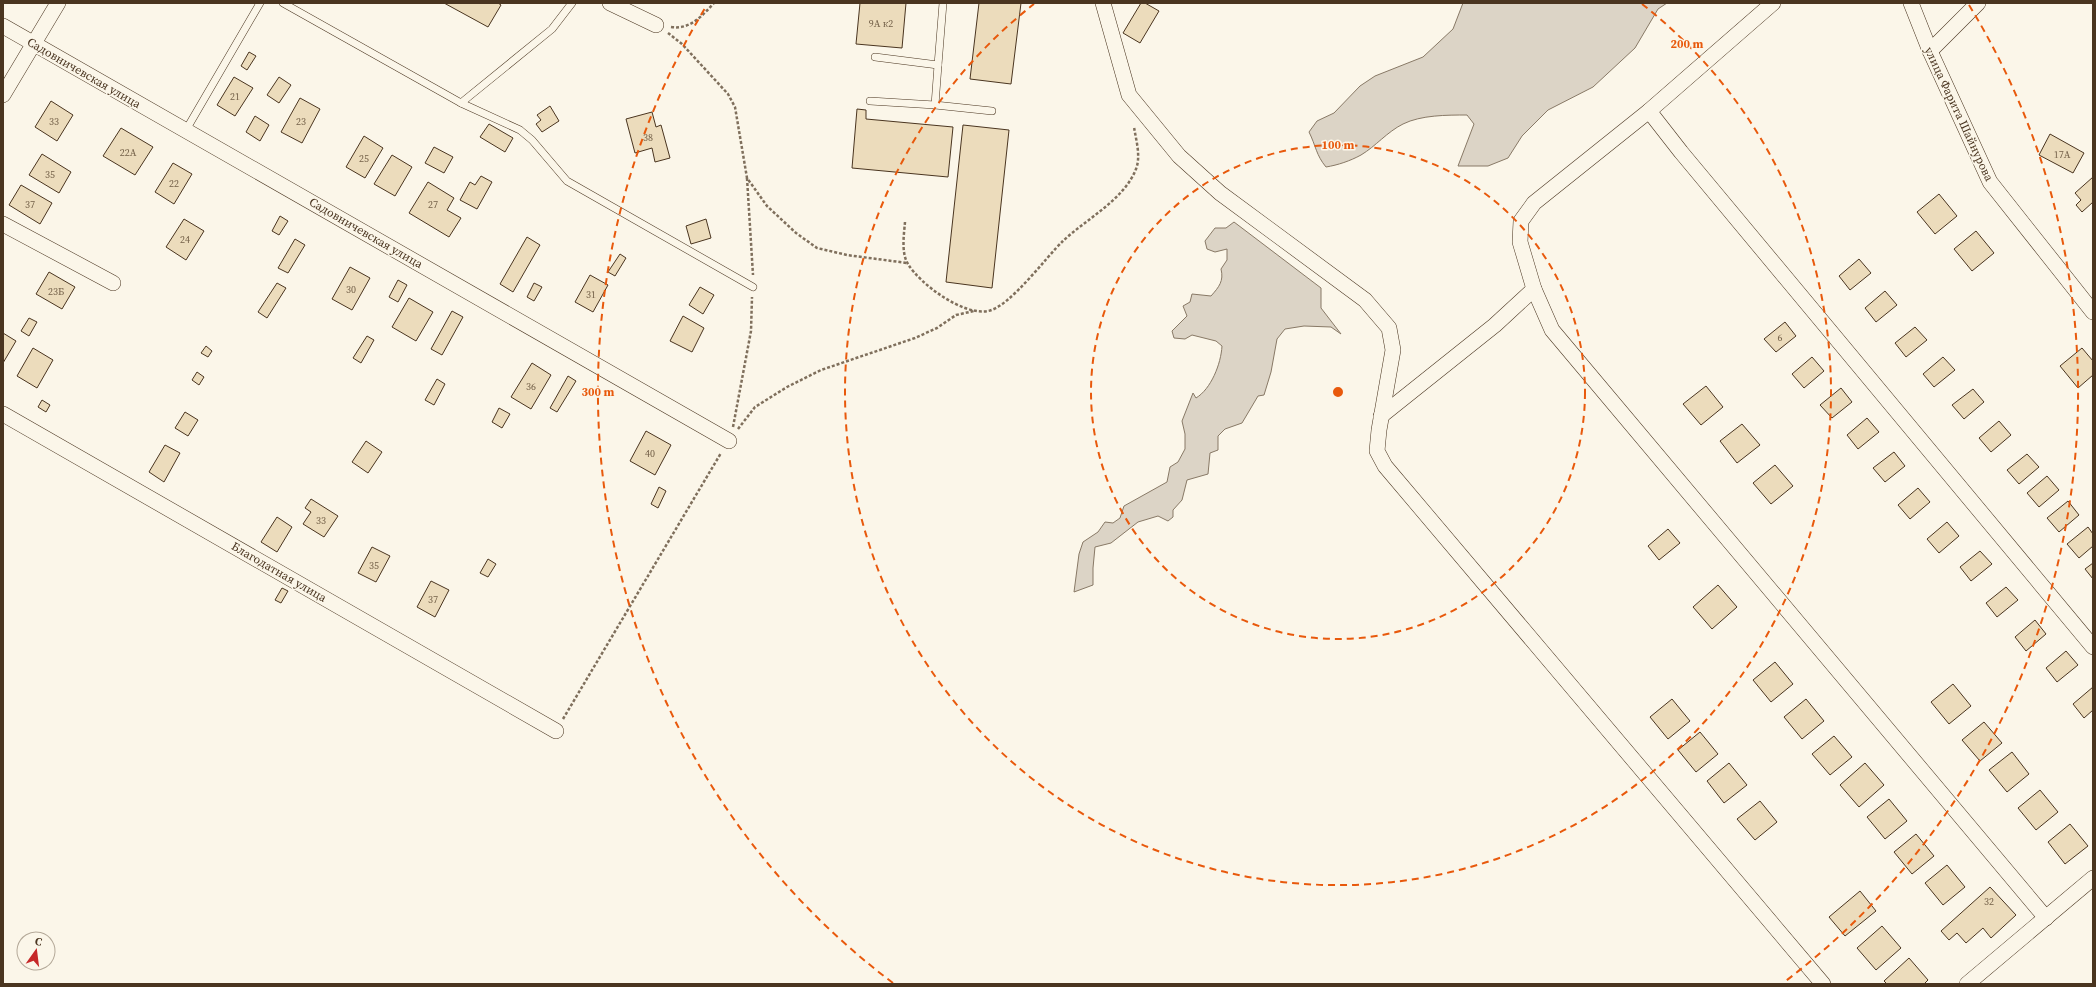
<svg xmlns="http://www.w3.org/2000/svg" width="2096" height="987" font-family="'Source Serif 4',serif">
<rect width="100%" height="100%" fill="#fbf6e9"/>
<!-- water -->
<g fill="#dcd4c6" stroke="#887966">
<path d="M1463,3H1667L1658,9L1635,48L1593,87L1548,110L1522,136L1508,158L1488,166H1458L1474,124L1467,115C1447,115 1421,115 1403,124C1387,132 1376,146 1361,155C1350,161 1338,165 1326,167C1316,155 1316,146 1309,132L1317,121L1334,113L1360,86L1375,76L1423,57L1453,29Z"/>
<path d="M1234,222L1321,288V308L1341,334L1331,327L1304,326L1285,329L1277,339L1271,372L1264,395L1258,396L1242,423L1225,429L1218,436V450L1210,453L1208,474L1187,480L1182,500L1173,510V517L1168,521L1158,516L1138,522L1111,543L1095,547L1093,568V585L1074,592L1079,554L1083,542L1098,532L1105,522L1113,523L1120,518L1124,506L1167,482L1170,467L1178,462L1185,449V434L1182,421L1193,393L1196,398C1211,389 1221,364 1222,346L1216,341L1192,335L1185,339L1174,338L1172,331L1187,316L1183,306L1190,302L1192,294L1211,296C1219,287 1224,281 1221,269L1227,260V249L1215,252L1207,249L1205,241L1215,228H1226Z"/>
</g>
<!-- building -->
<g fill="#ecdcbc" stroke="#4a3520">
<path d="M444,3H498L501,5L488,27Z"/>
<path d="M860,3H906L902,48L856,44Z"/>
<path d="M979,3H1021L1011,84L970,79Z"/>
<path d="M1141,3H1145L1159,11L1140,43L1123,33Z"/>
<path d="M249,52L256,56L247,70L241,66Z"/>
<path d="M234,77L253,88L235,116L217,105Z"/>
<path d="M279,77L291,85L279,103L267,95Z"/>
<path d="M300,98L320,109L302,143L281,132Z"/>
<path d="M51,101L73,115L57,141L35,127Z"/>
<path d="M550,106L559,121L542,132L536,124L541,120L537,115Z"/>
<path d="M857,109L866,110V119L953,127L948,177L852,168Z"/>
<path d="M652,112L656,127L661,125L670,158L655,162L652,148L635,153L626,119Z"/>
<path d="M255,116L269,125L260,141L246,132Z"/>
<path d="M489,124L513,138L505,152L480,137Z"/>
<path d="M963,125L1009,130L992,288L946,282Z"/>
<path d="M121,128L153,147L135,175L103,156Z"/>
<path d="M2050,134L2084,153L2073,173L2039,155Z"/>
<path d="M364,136L383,148L365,178L346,167Z"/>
<path d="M434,147L453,157L444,173L425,163Z"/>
<path d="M42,154L71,172L59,193L29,175Z"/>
<path d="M392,155L412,167L395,196L374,184Z"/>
<path d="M173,163L192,174L174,204L155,192Z"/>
<path d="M481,176L492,182L477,209L460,200L470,182L475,185Z"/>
<path d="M2093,177V202L2082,212L2076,205L2081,200L2075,193Z"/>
<path d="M428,182L454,198L447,210L461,218L449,237L409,213Z"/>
<path d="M21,185L52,203L40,224L9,205Z"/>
<path d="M1939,194L1957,216L1935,234L1917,212Z"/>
<path d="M280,216L288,221L279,235L272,231Z"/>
<path d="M184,219L204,231L186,260L166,247Z"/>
<path d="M706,219L711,238L691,244L686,226Z"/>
<path d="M1976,231L1994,253L1972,271L1954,249Z"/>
<path d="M527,237L540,245L513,292L500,284Z"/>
<path d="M295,239L305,245L288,273L278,268Z"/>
<path d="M620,254L626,258L615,276L608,272Z"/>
<path d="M1859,259L1871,273L1850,290L1839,276Z"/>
<path d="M350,267L370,278L352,310L332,299Z"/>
<path d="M49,272L75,287L62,309L36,294Z"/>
<path d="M590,275L608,285L593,312L575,302Z"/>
<path d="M398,280L407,285L398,302L389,297Z"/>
<path d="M277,283L286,288L267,318L258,312Z"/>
<path d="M534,283L542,287L534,301L527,297Z"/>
<path d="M700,287L714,295L703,314L689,305Z"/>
<path d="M1885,291L1897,305L1876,322L1865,308Z"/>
<path d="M409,298L433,312L416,341L392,327Z"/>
<path d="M452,311L463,317L442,355L431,349Z"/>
<path d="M683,316L704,328L692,352L670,341Z"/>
<path d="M29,318L37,322L29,336L21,331Z"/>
<path d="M1785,322L1796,336L1776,352L1764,339Z"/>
<path d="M1915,327L1927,340L1906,357L1895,343Z"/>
<path d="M3,333L16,341L3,363Z"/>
<path d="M367,336L374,340L361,363L353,358Z"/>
<path d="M206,346L212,351L208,357L201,353Z"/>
<path d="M33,348L53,360L37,388L17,376Z"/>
<path d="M2082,348L2093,361V375L2078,388L2060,366Z"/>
<path d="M1812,357L1824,371L1804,388L1792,374Z"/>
<path d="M1943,357L1955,370L1934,387L1923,374Z"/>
<path d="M532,363L551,375L531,409L511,397Z"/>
<path d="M197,372L204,377L199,385L192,380Z"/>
<path d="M568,376L576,381L557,412L550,408Z"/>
<path d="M437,379L445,384L434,405L425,400Z"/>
<path d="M1706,386L1723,407L1701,425L1683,404Z"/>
<path d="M1841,388L1852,402L1832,418L1820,405Z"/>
<path d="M1973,389L1984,402L1964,419L1952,405Z"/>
<path d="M42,400L50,405L46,412L38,407Z"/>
<path d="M499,408L510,414L502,428L492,422Z"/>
<path d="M185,412L198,420L188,436L175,428Z"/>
<path d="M1867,418L1879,432L1858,449L1847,435Z"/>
<path d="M1999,421L2011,435L1991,452L1979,438Z"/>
<path d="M1742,424L1760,445L1737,463L1720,441Z"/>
<path d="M646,431L671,445L655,475L630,461Z"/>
<path d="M366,441L382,452L368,473L352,462Z"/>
<path d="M165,445L180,453L164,482L149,472Z"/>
<path d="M1894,452L1905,466L1885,482L1873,468Z"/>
<path d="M2027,454L2039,467L2019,484L2007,470Z"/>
<path d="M1775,465L1793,486L1771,504L1753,483Z"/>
<path d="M2047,476L2059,490L2039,507L2027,493Z"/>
<path d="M659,487L666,491L658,508L651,504Z"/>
<path d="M1918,488L1930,502L1910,519L1898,505Z"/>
<path d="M311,499L338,516L324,537L303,524L311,512L305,508Z"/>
<path d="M2068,501L2079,515L2059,532L2047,518Z"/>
<path d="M277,517L292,527L277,552L261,542Z"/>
<path d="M1947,522L1959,536L1939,553L1927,539Z"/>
<path d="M2088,527L2093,534V546L2079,558L2067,544Z"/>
<path d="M1668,529L1680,543L1659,560L1648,546Z"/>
<path d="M372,547L390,556L376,582L358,573Z"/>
<path d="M1980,551L1992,564L1971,581L1960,567Z"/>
<path d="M488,559L496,564L488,577L480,573Z"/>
<path d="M2093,563V579L2085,569Z"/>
<path d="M431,581L449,590L435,617L417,607Z"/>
<path d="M1718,585L1737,607L1712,629L1693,607Z"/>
<path d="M2006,587L2018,600L1997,617L1986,603Z"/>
<path d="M282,588L288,591L281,603L275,600Z"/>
<path d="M2035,620L2046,634L2026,651L2015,637Z"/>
<path d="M2066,651L2078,665L2057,682L2046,668Z"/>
<path d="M1775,662L1793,684L1771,702L1753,680Z"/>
<path d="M1953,684L1971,706L1949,724L1931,702Z"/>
<path d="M2093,687V710L2084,718L2073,704Z"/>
<path d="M1672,699L1690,721L1668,739L1650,717Z"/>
<path d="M1806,699L1824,721L1802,739L1784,717Z"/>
<path d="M1984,722L2002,743L1980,761L1962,740Z"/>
<path d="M1700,732L1718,754L1696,772L1678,750Z"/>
<path d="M1834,736L1852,757L1830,775L1812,754Z"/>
<path d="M2012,752L2029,774L2007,792L1989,770Z"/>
<path d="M1729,763L1747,785L1724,803L1707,781Z"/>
<path d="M1865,763L1884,785L1859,807L1840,785Z"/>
<path d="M2040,790L2058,812L2036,830L2018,808Z"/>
<path d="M1889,799L1907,821L1885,839L1867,817Z"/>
<path d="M1760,801L1777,822L1755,840L1737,819Z"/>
<path d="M2070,824L2088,846L2065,864L2048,842Z"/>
<path d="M1916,834L1934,856L1912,874L1894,852Z"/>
<path d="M1947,865L1965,887L1943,905L1925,883Z"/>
<path d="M1990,887L2016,915L1991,938L1983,928L1966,943L1957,933L1949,940L1941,931Z"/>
<path d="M1860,891L1876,911L1845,936L1829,917Z"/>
<path d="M1882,926L1901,948L1876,970L1857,948Z"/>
<path d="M1909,958L1928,980L1924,984H1887L1884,981Z"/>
</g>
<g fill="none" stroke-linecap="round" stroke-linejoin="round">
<defs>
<g id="lane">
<path d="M283,3L461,103L552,29L572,3"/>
<path d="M875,57L938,65L943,3"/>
<path d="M938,65L935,105L992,111"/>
<path d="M870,101L935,105"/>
<path d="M461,103L520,130L532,140L567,181L753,287"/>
<path d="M186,130L260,3"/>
</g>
<g id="street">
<path d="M610,3L656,25"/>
<path d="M1103,3L1129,95L1179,156L1220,193L1365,300L1389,328L1393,350L1379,430L1377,451L1385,466L1823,984"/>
<path d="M1911,3L1930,51L1990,182L2093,312"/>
<path d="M3,26L729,441"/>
<path d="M1930,51L1978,3"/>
<path d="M3,95L58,3"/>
<path d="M1649,111L1681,152L2093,647"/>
<path d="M3,224L113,283"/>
<path d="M1534,289L1552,330L2046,918"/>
<path d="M3,414L556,731"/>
<path d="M1381,416L1495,325L1534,289L1520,242L1521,221L1534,203L1649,111L1773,3"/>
<path d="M1967,984L2093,878"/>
</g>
</defs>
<!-- lane casing -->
<use href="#lane" stroke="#4a3520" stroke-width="8"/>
<!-- street casing -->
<use href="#street" stroke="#4a3520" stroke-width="16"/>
<!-- path -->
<g stroke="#7f6f5c" stroke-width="2.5" stroke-dasharray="3 2" stroke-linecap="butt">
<path d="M671,27C690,30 702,16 714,3"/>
<path d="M668,33L682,44L728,94L735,107L747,178L767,206L796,233L817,248L847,255L907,263"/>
<path d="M747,178L753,275"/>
<path d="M905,222C904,234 901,253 908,264C920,284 963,316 988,311C1010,307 1046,257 1063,241C1086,219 1124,200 1136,169C1141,156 1136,140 1134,127"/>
<path d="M733,427L751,331L752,297"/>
<path d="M738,429L755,407L787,387L821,370L915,338L937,328L956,315L974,311"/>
<path d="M563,719L721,453"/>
</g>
<!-- lane -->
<use href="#lane" stroke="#fbf6e9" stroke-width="7"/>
<!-- street -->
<use href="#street" stroke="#fbf6e9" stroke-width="15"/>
</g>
<!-- distance rings -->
<g fill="none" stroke="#e8590c" stroke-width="2" stroke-dasharray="7 5">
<circle cx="1338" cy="392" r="247"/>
<path d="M1642 4A493 493 0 1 1 1034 4"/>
<path d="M893 983A740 740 0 0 1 707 5M1969 5A740 740 0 0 1 1783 983"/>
</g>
<g text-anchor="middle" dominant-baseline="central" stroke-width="3" stroke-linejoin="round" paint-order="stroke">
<!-- number labels -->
<g font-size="10" fill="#725f47">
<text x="881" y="23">9А к2</text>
<text x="235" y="96">21</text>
<text x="54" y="121">33</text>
<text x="301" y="121">23</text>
<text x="648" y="137">38</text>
<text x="128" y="152">22А</text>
<text x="2062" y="154">17А</text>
<text x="364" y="158">25</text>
<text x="50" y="174">35</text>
<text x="174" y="183">22</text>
<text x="30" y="204">37</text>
<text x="433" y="204">27</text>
<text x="185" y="239">24</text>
<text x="351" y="289">30</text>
<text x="56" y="291">23Б</text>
<text x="591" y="294">31</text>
<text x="1780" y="337">6</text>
<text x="531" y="386">36</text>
<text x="650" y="453">40</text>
<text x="321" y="520">33</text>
<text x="374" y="565">35</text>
<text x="433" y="599">37</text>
<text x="1989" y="901">32</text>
</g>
<!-- street labels -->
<g font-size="12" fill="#4a3520" stroke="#fbf6e9">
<text transform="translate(84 73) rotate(30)">Садовничевская улица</text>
<text transform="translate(1959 114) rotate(65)">улица Фарита Шайнурова</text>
<text transform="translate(366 233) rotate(30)">Садовничевская улица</text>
<text transform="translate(279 572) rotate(30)">Благодатная улица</text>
</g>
</g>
<circle cx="1338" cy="392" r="6" fill="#e8590c" stroke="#fbf6e9" stroke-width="2"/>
<g font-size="12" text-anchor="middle" font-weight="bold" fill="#e8590c" stroke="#fbf6e9" stroke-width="3" stroke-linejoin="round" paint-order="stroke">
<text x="1687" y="48">200 m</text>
<text x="1338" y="149">100 m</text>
<text x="598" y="396">300 m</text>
</g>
<!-- border -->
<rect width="2096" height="987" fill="none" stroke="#4a3520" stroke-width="8"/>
<!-- north arrow -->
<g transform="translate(36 951) rotate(14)"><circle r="19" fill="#fbf6e9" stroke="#b4a999"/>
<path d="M0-3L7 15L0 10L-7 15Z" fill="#c62828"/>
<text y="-6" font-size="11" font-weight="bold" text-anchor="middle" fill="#4a3520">С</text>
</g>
</svg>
